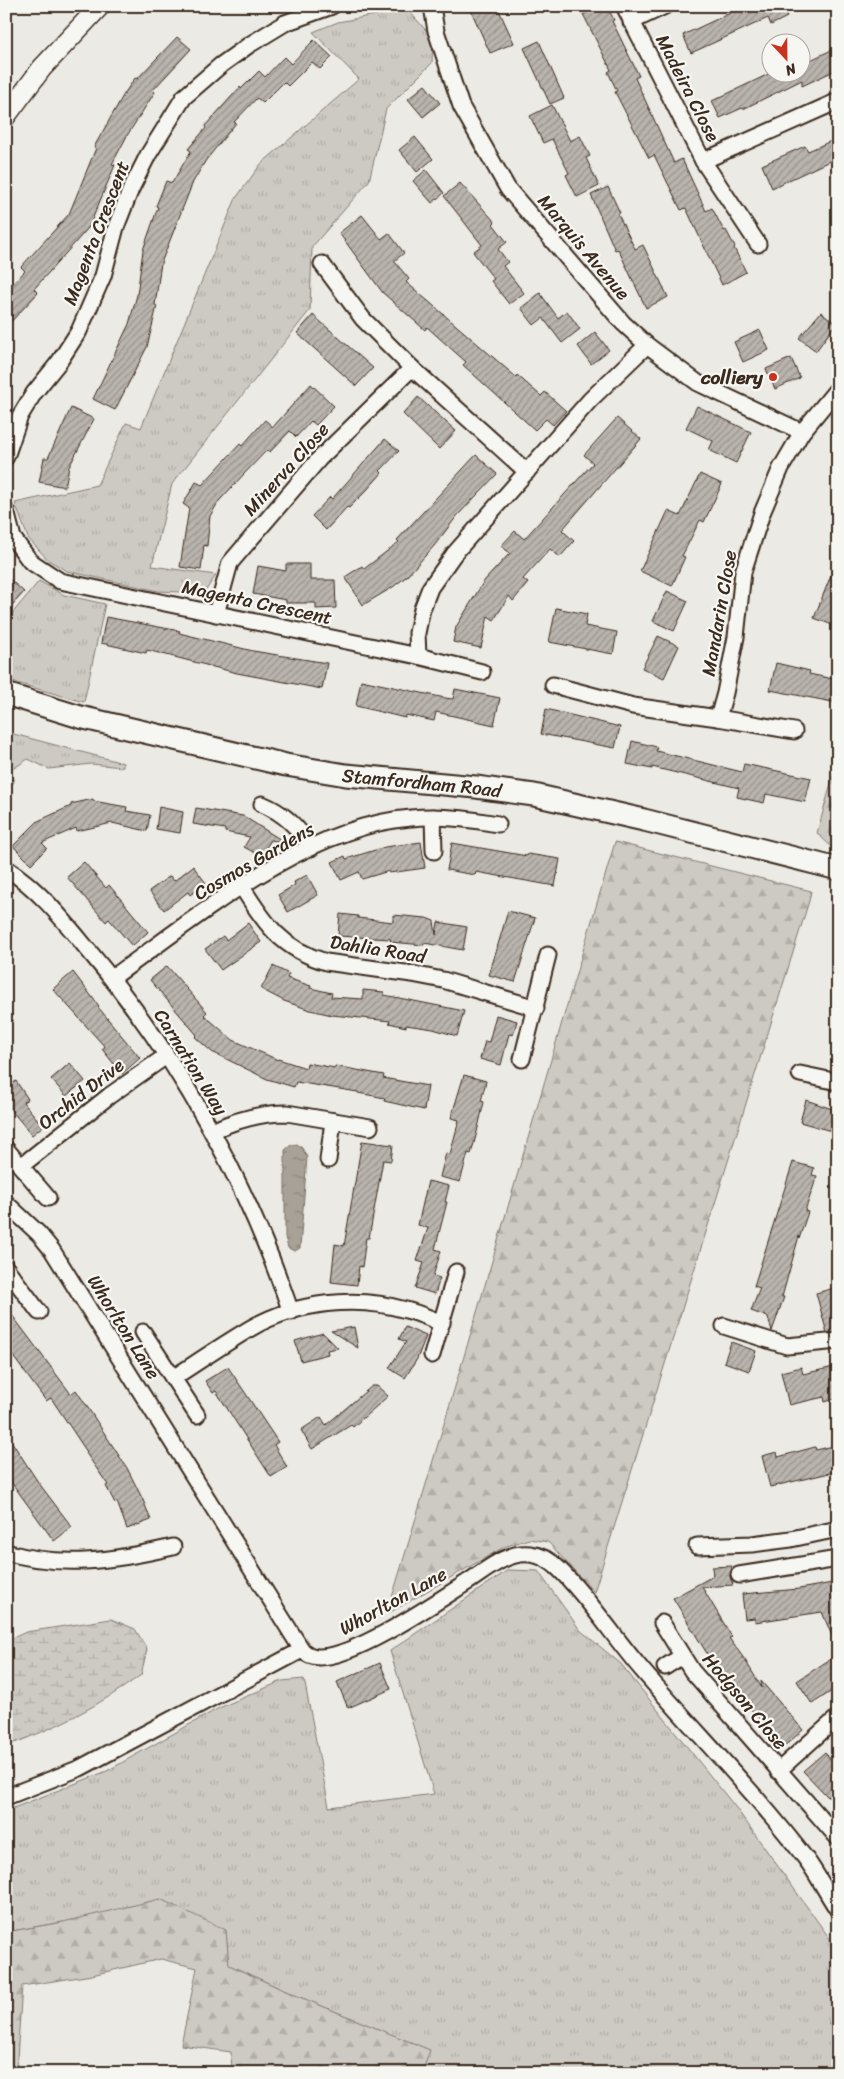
<svg xmlns="http://www.w3.org/2000/svg" width="844" height="2079" font-family="Sriracha,sans-serif">
<defs>
<pattern id="grass-tufts" width="24" height="20" patternUnits="userSpaceOnUse" patternTransform="scale(1.25)"><rect width="24" height="20" fill="#cdcac4"/><path d="M3 7l-1-3M5 7V3M7 7l1-3M15 17l-1-3M17 17v-4M19 17l1-3" fill="none" stroke="#b1aea8"/></pattern>
<pattern id="forest-firs" width="22" height="20" patternUnits="userSpaceOnUse" patternTransform="scale(1.25)"><rect width="22" height="20" fill="#cdcac4"/><path d="M5 1l3.5 6h-7zM16 11l3.5 6h-7z" fill="#b1aea8"/></pattern>
<pattern id="wetland-marsh" width="20" height="14" patternUnits="userSpaceOnUse" patternTransform="scale(1.25)"><rect width="20" height="14" fill="#cdcac4"/><path d="M1 5h8M5 5V1M11 12h8M15 12V8" fill="none" stroke="#b1aea8"/></pattern>
<pattern id="water-ripples" width="26" height="14" patternUnits="userSpaceOnUse" patternTransform="scale(1.25)"><rect width="26" height="14" fill="#a8a198"/><path d="M2 4q2-2 4 0t4 0M15 11q2-2 4 0t4 0" fill="none" stroke="#8a837b"/></pattern>
<pattern id="building-hatch" width="6" height="6" patternUnits="userSpaceOnUse" patternTransform="scale(1.25)"><rect width="6" height="6" fill="#bab4ae"/><path d="M-1 1l2-2M0 6l6-6M5 7l2-2" fill="none" stroke="#98938d"/></pattern>
</defs>
<rect width="100%" height="100%" fill="#ebeae5"/>
<filter id="ink" filterUnits="userSpaceOnUse"><feTurbulence type="fractalNoise" baseFrequency=".02" numOctaves="2"/><feDisplacementMap in="SourceGraphic" scale="10" xChannelSelector="R" yChannelSelector="G"/><feConvolveMatrix kernelMatrix="1 2 1 2 8 2 1 2 1" color-interpolation-filters="sRGB"/></filter>
<g filter="url(#ink)">
<!-- grass -->
<g fill="url(#grass-tufts)" stroke="#847a71">
<path d="M407,9L433,38L432,63L386,109L369,181L312,247L310,310L172,484L152,566L216,575L204,593L158,591L67,571L48,560L28,538L15,503L97,485L126,423L141,428L236,198L261,164L359,79L313,32L338,22Z"/>
<path d="M39,581L64,595L105,604L84,702L6,680V621Z"/>
<path d="M6,732L123,763V767L91,764L49,769L28,759L11,770L14,782L6,792Z"/>
<path d="M508,1570L538,1571L580,1630L621,1664L736,1808L838,1950V2018L828,2023L838,2036V2073H422L429,2050L290,1993L229,1965L63,1922L6,1932V1811L107,1771L219,1708L282,1681L304,1679L329,1807L434,1794L390,1651Z"/>
</g>
<!-- forest -->
<g fill="url(#forest-firs)" stroke="#847a71">
<path d="M838,759V853L817,833Z"/>
<path d="M615,842L811,891L809,901L594,1592L548,1542L529,1539L504,1547L387,1614C465,1357 539,1099 615,842Z"/>
<path d="M160,1899L226,1930L229,1965L290,1993L430,2050L422,2073H232L231,2052L181,2045L197,1968L161,1959L92,1975L22,1986L16,2073H6V1932L63,1922Z"/>
</g>
<!-- wetland -->
<path fill="url(#wetland-marsh)" stroke="#847a71" d="M111,1619L135,1629L147,1649L141,1675C100,1705 55,1729 6,1746V1641L26,1632Z"/>
<!-- water -->
<path fill="url(#water-ripples)" stroke="#7c7167" d="M297,1144L302,1148L307,1157L300,1248L295,1251L288,1248L285,1237V1150L291,1145Z"/>
<!-- building -->
<g fill="url(#building-hatch)" stroke="#3b2a1e">
<path d="M469,6H497L514,43L490,53Z"/>
<path d="M599,6H607L614,20L612,21L639,76L635,78L674,163L682,159L706,211L712,208L724,231L726,230L735,247L734,248L746,272L722,285L686,208L681,210L654,155L649,158L615,92L617,91L608,72L611,70L583,14Z"/>
<path d="M745,6H793L784,11L787,17L771,25L768,18L691,53L683,35Z"/>
<path d="M177,37L191,49L153,90L155,92L128,134L112,164L115,165L89,227L34,289L38,293L6,327V291L25,271L21,267L69,214L96,148L94,147L124,94L135,78L137,79Z"/>
<path d="M314,40L332,57L320,69L312,62L288,86L284,82L263,103L257,98L234,122L236,123L206,160L193,182L161,263L155,305L157,306L147,347L115,410L93,399L129,324L137,295L143,250L158,207L156,206L166,181L172,183L191,151L188,149L206,128L205,126L240,87L241,89L259,71L265,77L284,57L291,64Z"/>
<path d="M539,41L564,98L550,104L524,48Z"/>
<path d="M838,47V69L802,86V80L743,109L742,108L720,118L712,101L773,72H802V64Z"/>
<path d="M425,85L440,103L423,117L408,99Z"/>
<path d="M552,105L570,141L580,136L590,156L586,158L599,186L577,197L566,175L569,173L552,139L543,143L530,116Z"/>
<path d="M415,137L433,159L417,172L399,150Z"/>
<path d="M838,138V157L772,188L762,165L805,146L808,151Z"/>
<path d="M426,170L444,193L432,203L413,181Z"/>
<path d="M460,183L495,222L493,224L507,242L498,249L508,262L503,266L524,293L509,304L491,281L494,279L473,252L482,245L444,196Z"/>
<path d="M608,187L620,213L618,214L635,249L643,245L668,297L646,308L618,249L615,250L591,195Z"/>
<path d="M362,215L381,239L389,233L404,253L394,261L409,279L406,282L516,377L517,375L541,396L545,392L566,411L553,425L546,419L535,430L463,365L466,362L427,327L425,330L383,293L339,233Z"/>
<path d="M540,293L558,318L567,311L580,329L562,343L543,318L534,325L521,308Z"/>
<path d="M821,312L836,324L816,351L799,338Z"/>
<path d="M313,315L373,368L356,386L297,333Z"/>
<path d="M760,330L769,350L743,362L734,342Z"/>
<path d="M595,332L609,350L591,364L578,346Z"/>
<path d="M791,358L800,378L775,389L766,369Z"/>
<path d="M311,384L334,406L316,425L311,421L296,437L290,431L270,452L267,450L244,474L219,501L210,516L207,546L204,545L201,570L180,567L189,508L183,504L196,482L202,485L240,444L242,446L265,420L273,427Z"/>
<path d="M418,397L456,431L439,449L403,414Z"/>
<path d="M697,406L751,432L736,463L709,450L713,441L686,428Z"/>
<path d="M71,408L94,419L69,467L65,487L39,482L44,458H48Z"/>
<path d="M617,418L641,439L562,530L574,541L560,557L550,549L523,579L528,583L513,601L509,596L494,620L488,616L481,648L453,642L456,627L484,581L510,553L501,546L515,531L524,539L593,463L584,455Z"/>
<path d="M385,439L399,451L380,471L382,473L366,491L349,508L347,507L326,530L312,516L330,497L332,499Z"/>
<path d="M476,455L497,474L457,516L434,546L407,576L393,587L363,605L345,577L362,566L364,569L399,542L397,540Z"/>
<path d="M700,474L722,484L704,522L700,520L682,556L685,557L672,586L640,571L668,511L680,516Z"/>
<path d="M837,560H838V627L814,618Z"/>
<path d="M286,564H310V580H335L336,608L316,609V603H286V600L253,594L258,566L286,571Z"/>
<path d="M6,576L24,592L6,612Z"/>
<path d="M667,591L688,601L674,631L653,621Z"/>
<path d="M556,608L587,614L585,626L617,632L613,654L549,642Z"/>
<path d="M106,617L180,631L179,633L253,651L327,663L322,689L237,673L147,650L146,653L101,643Z"/>
<path d="M658,636L679,646L664,678L642,668Z"/>
<path d="M776,663L810,671L809,674L838,680V703L770,690Z"/>
<path d="M361,680L445,698L453,699L455,689L500,698L494,725L436,712L434,721L406,715L405,718L356,706Z"/>
<path d="M546,709L620,727L615,748L541,734Z"/>
<path d="M632,741L657,747L656,751L742,772L744,764L811,778L805,802L766,794L764,803L737,797L739,788L652,767V769L627,764Z"/>
<path d="M93,799V801L127,807L126,811L150,815L147,831L112,823L77,831L76,828L42,843L47,848L31,864L13,846L38,821L71,806V804Z"/>
<path d="M159,807L183,812L180,833L156,829Z"/>
<path d="M196,808L243,816L286,843L271,840L261,856L244,847L250,837L225,832V829L193,824Z"/>
<path d="M421,842L425,868L389,873V871L362,879L359,872L341,880L332,862L345,856L346,859L385,847Z"/>
<path d="M452,843L527,856L528,854L560,859L555,886L476,872L475,875L447,870Z"/>
<path d="M84,862L106,888L109,885L148,932L132,946L109,919L106,922L67,877Z"/>
<path d="M193,866L206,883L190,895L188,892L164,910L149,891L170,876L174,881Z"/>
<path d="M307,875L318,895L288,912L278,895L295,885L294,882Z"/>
<path d="M508,911L535,918L515,982L489,975Z"/>
<path d="M340,914L358,916V918L393,922V915L426,918L434,921L436,935L438,922L467,927L463,950L424,943V945L390,942L391,939L338,936Z"/>
<path d="M248,923L261,942L221,970L205,949L223,936L226,940Z"/>
<path d="M167,966L207,1012L204,1015L233,1040L278,1060V1059L306,1068L307,1063L335,1068V1066L384,1075L383,1078L428,1086L424,1110L384,1101L385,1098L358,1093V1092L296,1082L294,1087L267,1079L212,1052L195,1037L197,1035L150,980Z"/>
<path d="M273,966L289,974L287,978L311,986L310,988L332,993L331,997L363,999V990L384,992V995L464,1011L457,1036L433,1029L406,1025V1027L389,1023L390,1021L332,1015L310,1010L284,1001L261,989Z"/>
<path d="M73,972L99,1006L98,1007L140,1058L122,1074L102,1049L105,1047L53,989Z"/>
<path d="M496,1015L517,1021L513,1035L509,1034L501,1065L480,1059L485,1041L489,1042Z"/>
<path d="M70,1063L85,1081L66,1096L51,1079Z"/>
<path d="M464,1075L486,1081L481,1101L484,1102L477,1132L471,1154L468,1153L460,1182L440,1177L446,1153L450,1154L459,1120L451,1118Z"/>
<path d="M16,1081L28,1099L23,1102L43,1126L32,1135L6,1104V1088Z"/>
<path d="M806,1100L838,1111V1133L800,1122Z"/>
<path d="M362,1141L393,1145L391,1161L383,1160L369,1238H366L362,1267L359,1266L357,1285L331,1282L335,1244L344,1246Z"/>
<path d="M793,1162L814,1168L812,1175L817,1176L805,1211L808,1212L799,1239V1236L782,1297H784L772,1331L768,1317L751,1311L760,1288L754,1286Z"/>
<path d="M428,1181L449,1186L445,1202H447L435,1249L441,1251L433,1276L440,1278L435,1294L415,1288L424,1263L417,1261L428,1228L418,1225Z"/>
<path d="M838,1287V1312L835,1313L838,1332L827,1333L816,1293Z"/>
<path d="M6,1307L71,1394L76,1390L88,1408L127,1468L143,1500L151,1520L127,1529L117,1502L115,1503L106,1486L108,1485L86,1453L87,1452L51,1398L46,1401L6,1347Z"/>
<path d="M354,1327L358,1348L331,1331Z"/>
<path d="M405,1327L426,1336L417,1359L405,1378L389,1368L406,1342L399,1339Z"/>
<path d="M323,1333L338,1348L327,1350L328,1354L301,1361L295,1341Z"/>
<path d="M731,1342L756,1351L749,1371L724,1362Z"/>
<path d="M838,1366V1398L825,1402L824,1397L789,1405L781,1372L801,1367L803,1374Z"/>
<path d="M228,1367L278,1442L274,1445L287,1467L271,1477L216,1391L213,1393L205,1381Z"/>
<path d="M372,1386H377L388,1396L353,1427L351,1425L312,1449L301,1430L321,1417L326,1425Z"/>
<path d="M6,1433L38,1482L72,1527L54,1541L6,1475Z"/>
<path d="M838,1445V1471L770,1487L762,1456L777,1452L778,1457L815,1447L816,1450Z"/>
<path d="M732,1566L730,1576L733,1585L702,1587L732,1637L729,1638L745,1660L762,1688L761,1681L803,1730L782,1748L766,1730L768,1728L746,1704L744,1706L726,1685L728,1683L711,1660L673,1598L713,1576L712,1567Z"/>
<path d="M838,1582V1650L822,1612L755,1622V1618L745,1619L742,1594L799,1589Z"/>
<path d="M838,1654V1687L812,1704L797,1681Z"/>
<path d="M380,1663L391,1689L348,1708L337,1682Z"/>
<path d="M825,1752L838,1770V1789L828,1797L803,1771Z"/>
</g>
<g fill="none" stroke-linecap="round" stroke-linejoin="round">
<defs>
<g id="minor">
<path d="M432,6L436,31L461,106L508,189L623,323L647,345L698,383L802,432"/>
<path d="M624,6L703,161L758,244"/>
<path d="M631,22L665,6"/>
<path d="M703,161L838,101"/>
<path d="M322,264L363,319L412,368L527,472"/>
<path d="M6,457L20,416L34,393L59,362L79,331L103,276L116,227L131,189L148,155L184,97L221,65L249,45L285,23L332,6"/>
<path d="M6,511L13,538L30,561L60,581L418,656"/>
<path d="M216,614L230,563L319,459L412,368"/>
<path d="M482,672L418,656L417,633L422,609L430,588L454,554L590,400L647,345"/>
<path d="M553,685L633,706L718,718"/>
<path d="M794,731L718,718L725,693L736,637L743,572L762,513L781,468L802,432L838,388"/>
<path d="M262,804C284,813 299,827 311,848"/>
<path d="M433,817L434,851"/>
<path d="M6,868C40,890 64,921 89,951C178,1057 246,1181 291,1312"/>
<path d="M242,887C265,924 282,949 326,962L412,974L443,980L536,1008"/>
<path d="M112,978C196,918 305,826 411,818C440,815 470,819 498,824"/>
<path d="M522,1059L548,955"/>
<path d="M800,1074L838,1082"/>
<path d="M212,1131C236,1120 260,1113 287,1113L370,1127"/>
<path d="M6,1149L48,1198"/>
<path d="M328,1160L333,1121"/>
<path d="M21,1166L109,1096L166,1056"/>
<path d="M6,1203L39,1234L52,1250L302,1650C307,1655 312,1657 319,1657C354,1658 435,1603 466,1583C484,1572 506,1551 530,1554C541,1555 551,1561 559,1569C591,1600 614,1638 643,1671C697,1734 756,1793 806,1859C818,1875 827,1894 838,1910"/>
<path d="M6,1268L39,1312"/>
<path d="M724,1326L787,1346L838,1341"/>
<path d="M143,1332L197,1415"/>
<path d="M432,1355L456,1272"/>
<path d="M173,1378C199,1361 224,1344 251,1328C296,1302 356,1295 406,1310C419,1313 431,1319 442,1323"/>
<path d="M697,1546L752,1544L791,1539L838,1529"/>
<path d="M6,1552C62,1569 117,1560 173,1547"/>
<path d="M739,1575L838,1559"/>
<path d="M662,1623L692,1671L838,1838"/>
<path d="M665,1667L682,1656"/>
<path d="M778,1771L838,1717"/>
<path d="M6,1797L80,1768L302,1650"/>
</g>
<path id="tertiary" d="M6,116L42,68L100,6"/>
<g id="secondary">
<path id="s1" d="M6,694L80,717L286,765L346,775L476,787L534,795L644,820L838,869"/>
</g>
</defs>
<!-- minor casing -->
<use href="#minor" stroke="#3b2a1e" stroke-width="19"/>
<!-- tertiary casing -->
<use href="#tertiary" stroke="#3b2a1e" stroke-width="22"/>
<!-- secondary casing -->
<use href="#secondary" stroke="#3b2a1e" stroke-width="25"/>
<!-- minor -->
<use href="#minor" stroke="#f6f6f2" stroke-width="15"/>
<!-- tertiary -->
<use href="#tertiary" stroke="#f6f6f2" stroke-width="19"/>
<!-- secondary -->
<use href="#secondary" stroke="#f6f6f2" stroke-width="21"/>
</g>
</g>
<!-- markers -->
<circle fill="#c8321e" stroke="#f6f6f2" stroke-width="2" cx="773" cy="377" r="5"/>
<g text-anchor="middle" dominant-baseline="central" stroke-width="4.5" stroke-linejoin="round" paint-order="stroke">
<!-- street labels -->
<g font-size="19" fill="#3b2a1e" stroke="#f6f6f2">
<text transform="translate(688 88) rotate(63)">Madeira Close</text>
<text transform="translate(96 233) rotate(-69)">Magenta Crescent</text>
<text transform="translate(584 247) rotate(50)">Marquis Avenue</text>
<text transform="translate(286 469) rotate(-48)">Minerva Close</text>
<text transform="translate(257 602) rotate(12)">Magenta Crescent</text>
<text transform="translate(719 613) rotate(-80)">Mandarin Close</text>
<text stroke="none"><textPath href="#s1" startOffset="426">Stamfordham Road</textPath></text>
<text transform="translate(254 861) rotate(-30)">Cosmos Gardens</text>
<text transform="translate(378 949) rotate(9)">Dahlia Road</text>
<text transform="translate(191 1062) rotate(58)">Carnation Way</text>
<text transform="translate(81 1094) rotate(-38)">Orchid Drive</text>
<text transform="translate(124 1327) rotate(58)">Whorlton Lane</text>
<text transform="translate(393 1601) rotate(-29)">Whorlton Lane</text>
<text transform="translate(745 1701) rotate(50)">Hodgson Close</text>
</g>
<!-- poi labels -->
<g font-size="19" font-weight="bold" fill="#3b2a1e" stroke="#f6f6f2" text-anchor="end">
<text x="763" y="377">colliery</text>
</g>
</g>
<!-- margin -->
<rect width="844" height="2079" fill="none" stroke="#f6f6f2" stroke-width="25"/>
<rect x="12" y="12" width="819" height="2054" fill="none" stroke="#3b2a1e" stroke-width="2" filter="url(#ink)"/>
<!-- north arrow -->
<g transform="translate(786 58) rotate(158)"><circle r="24" fill="#f6f6f2" stroke="#aba49d"/>
<path d="M0-4L9 19L0 12L-9 19Z" fill="#c8321e"/>
<text y="-8" font-size="14" font-weight="bold" text-anchor="middle" fill="#3b2a1e">N</text>
</g>
</svg>
